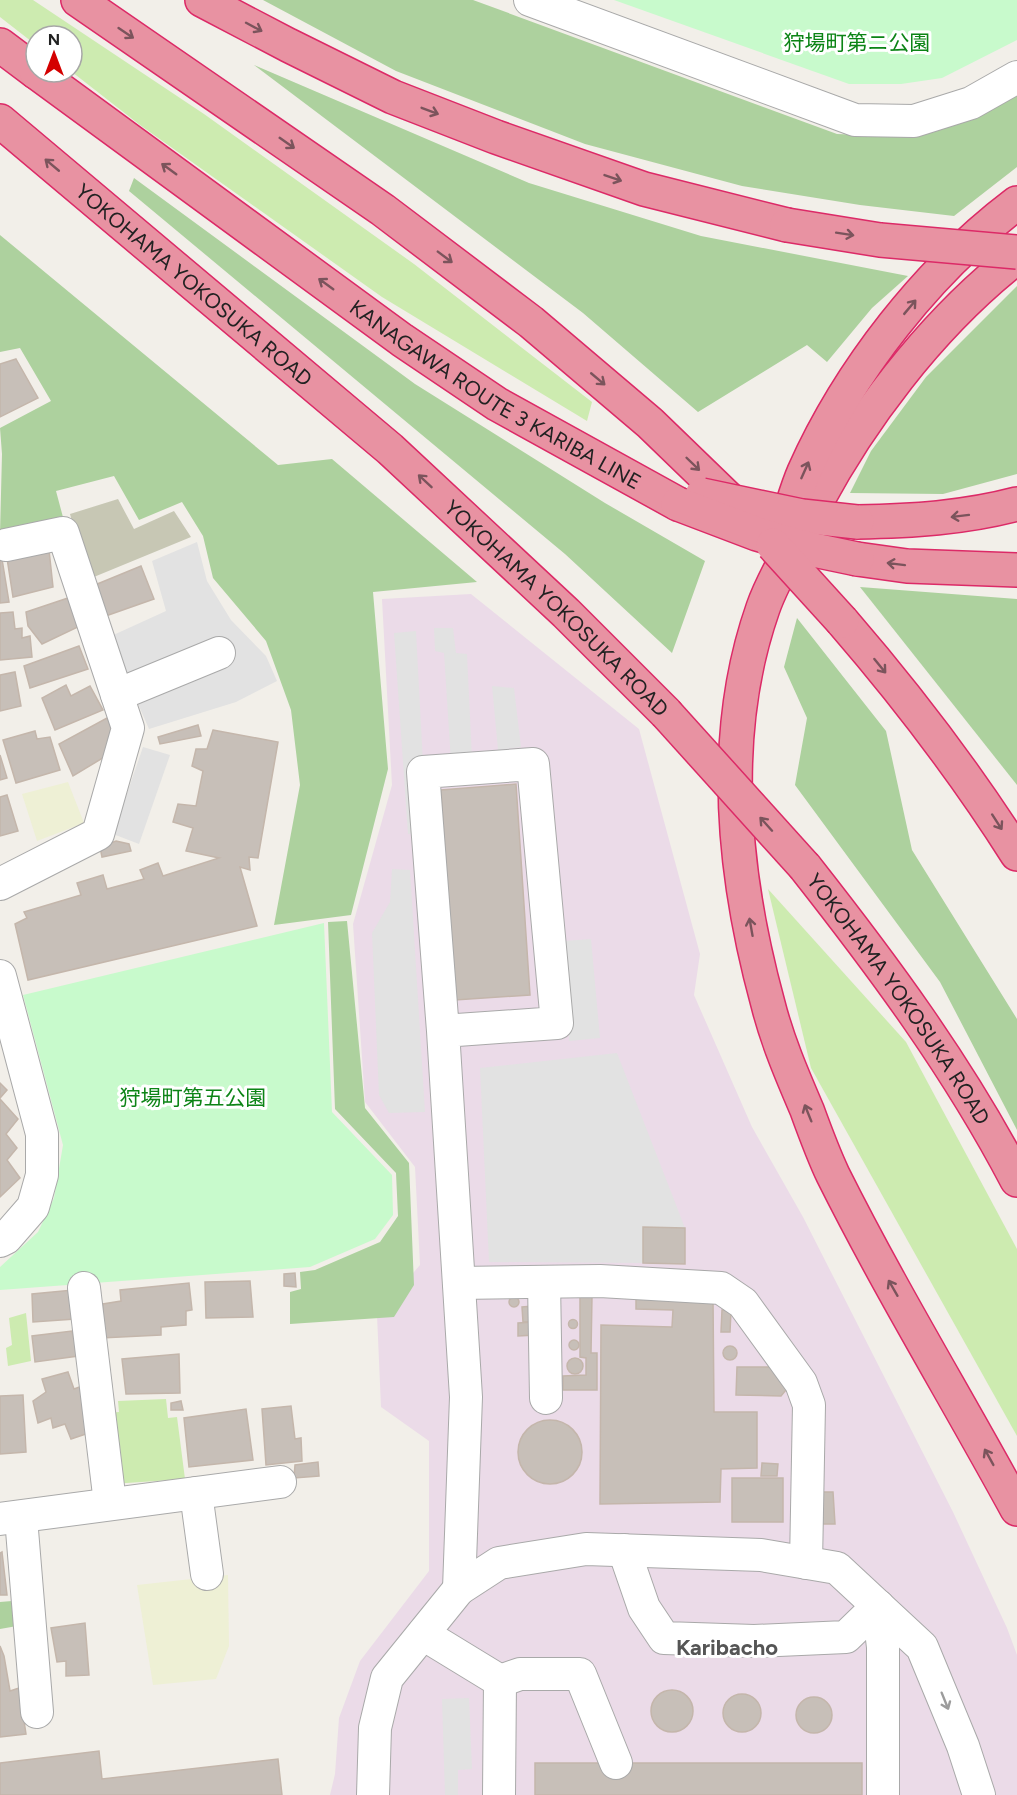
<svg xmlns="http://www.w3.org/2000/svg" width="1017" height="1795" font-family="Figtree,'Noto Sans JP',sans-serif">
<rect width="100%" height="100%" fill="#f2efe9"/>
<!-- industrial -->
<path fill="#ebdbe8" d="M471,594L639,729L700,954L694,995L752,1127L803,1217L953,1512L1007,1628L1017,1655V1795H330L335,1774L339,1718L360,1661L429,1571V1441L381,1407L377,1315L420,1265L415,1167L365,1102L353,924L392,785L382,599Z"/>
<!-- construction -->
<path fill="#c7c7b4" d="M118,499L134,529L174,511L191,537L89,579L70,514Z"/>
<!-- farmland -->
<g fill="#eef0d5">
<path d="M68,782L84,823L37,841L22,794Z"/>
<path d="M228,1575L229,1646L216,1679L153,1685L137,1585Z"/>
</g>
<!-- grass -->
<g fill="#cdebb0">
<path d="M0,0H33L204,114L414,264L592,402L587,421L382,297L140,125L72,72V36H36V45L0,17Z"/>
<path d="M768,889L906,1042L1017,1249V1436L811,1068Z"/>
<path d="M26,1313L31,1361L8,1366L6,1348L12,1345L9,1318Z"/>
<path d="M166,1399L168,1418L177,1417L185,1479L112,1484L106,1413L119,1412L118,1401Z"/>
</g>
<!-- forest -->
<g fill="#add19e">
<path d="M263,0H473L837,134L907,137L977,116L1017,94V167L954,216L860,205L742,186L585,144L396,71Z"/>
<path d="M254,65L529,183L701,236L908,276L872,308L827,362L807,345L698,412L583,313Z"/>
<path d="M134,178L415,384L605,503L705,561L672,653L565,554L129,191Z"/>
<path d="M0,235L278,465L332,459L477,582L373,592L388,769L351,915L274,925L300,785L291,710L266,641L213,578L203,536L182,502L139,520L114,476L56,491L64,521L0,534L2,454L0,428L51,401L20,348L0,352Z"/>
<path d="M1017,286V474L943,494L850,493L871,451L926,377Z"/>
<path d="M860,587L1017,599V785Z"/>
<path d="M797,618L886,731L912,850L1017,1019V1130L940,982L795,785L807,718L784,667Z"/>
<path d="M347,921L365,1108L409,1163L414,1285L394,1317L290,1324V1292L301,1289L300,1272L315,1270L380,1242L398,1216L396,1173L335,1109L328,922Z"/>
<path d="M12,1601L17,1626L0,1629V1602Z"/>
</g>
<!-- park -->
<g fill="#c8facc">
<path d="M614,0H1017V40L942,78L901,84H849Z"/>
<path d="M324,923L332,1112L392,1175L393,1215L375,1239L310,1267L0,1290V1267L38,1232L54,1198L63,1145L23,995Z"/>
</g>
<!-- parking -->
<g fill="#e2e2e2">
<path d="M197,542L207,581L231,620L266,656L277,681L236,702L149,729L109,637L166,611L152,561Z"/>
<path d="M434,628H453L456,653L467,654L472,759L451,762L444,653L435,651Z"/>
<path d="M416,631L423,764L417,833L408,834L394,633Z"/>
<path d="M492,686L514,688L521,747L498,750Z"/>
<path d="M143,747L170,755L139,844L113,834Z"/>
<path d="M392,869L410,870L425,1112L389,1113L379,1095L372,933L390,902Z"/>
<path d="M591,939L600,1038L569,1041L564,941Z"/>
<path d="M617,1053L685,1228H643V1263L489,1262L480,1068Z"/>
<path d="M469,1698L472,1769L458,1770V1795H445L442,1699Z"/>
</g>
<!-- building -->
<g fill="#c7bfb8" stroke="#c4b6ab" stroke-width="1.5">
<path d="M16,359L38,398L0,417V364Z"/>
<path d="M49,550L53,587L13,597L7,558Z"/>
<path d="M2,559L9,602L0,603V560Z"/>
<path d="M141,566L154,599L100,618L90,587Z"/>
<path d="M68,598L80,626L42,644L28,626L26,612Z"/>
<path d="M13,612L15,629L22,628V638L30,636L32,657L0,660V613Z"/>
<path d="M79,646L88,669L30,688L24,666Z"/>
<path d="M15,672L21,706L0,711V675Z"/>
<path d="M66,685L71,696L90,686L103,710L55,730L42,698Z"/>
<path d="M107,718L117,734L106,756L73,776L59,744Z"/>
<path d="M198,725L201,736L160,744L158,737Z"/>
<path d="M213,730L278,742L258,858L249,857L250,870L240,867L257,926L28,980L15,924L27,918L24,912L81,895L77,883L103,875L107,889L144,879L140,870L158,863L163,876L219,858L186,851L193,828L173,822L178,804L196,806L203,771L192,766L196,749H207Z"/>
<path d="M35,731L37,739L50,737L60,770L16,783L3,740Z"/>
<path d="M0,755L7,778L0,780Z"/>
<path d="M516,784L530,995L455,1000L441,790Z"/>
<path d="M7,795L18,831L0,836V797Z"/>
<path d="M116,841L129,844L131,851L102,857L100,847Z"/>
<path d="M0,1083L7,1090L0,1098Z"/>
<path d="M0,1099L18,1119L6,1134L17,1148L7,1160L20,1178L0,1197Z"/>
<path d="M643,1227L685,1228V1264L643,1263Z"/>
<path d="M295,1273L296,1287L284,1286V1274Z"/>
<path d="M250,1281L253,1317L206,1318L205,1282Z"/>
<path d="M189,1283L192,1310L186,1311V1325L161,1327V1335L101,1338L103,1304L121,1301L120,1290Z"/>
<path d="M73,1290L75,1319L33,1322L32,1294Z"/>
<path d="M580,1296H592L591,1353H597V1390H563V1376L586,1375V1358L580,1357Z"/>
<path d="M636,1296L713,1298L714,1412H757V1468L721,1469L720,1502L600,1504L601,1325L672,1327L673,1310L636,1309Z"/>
<circle cx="514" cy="1302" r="5"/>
<path d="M533,1306L535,1322H523L522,1307Z"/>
<path d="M722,1310L731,1311L730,1332H721Z"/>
<circle cx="573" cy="1324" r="4.5"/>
<path d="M535,1322L536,1335L518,1336V1323Z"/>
<path d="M72,1331L78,1356L35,1362L32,1336Z"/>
<circle cx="574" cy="1345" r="5"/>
<circle cx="730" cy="1353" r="7"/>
<path d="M179,1354L180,1393L126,1394L122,1359Z"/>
<circle cx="575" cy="1366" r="8"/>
<path d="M737,1367H773L787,1385L786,1390L781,1396L736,1395Z"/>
<path d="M68,1372L74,1389L82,1386L86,1434L71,1439L65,1424L53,1428L51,1418L38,1423L33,1401L46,1392L42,1379Z"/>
<path d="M23,1395L26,1452L0,1454V1396Z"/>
<path d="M181,1401L183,1410H171V1403Z"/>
<path d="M291,1406L295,1439L301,1438L302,1461L266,1465L262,1409Z"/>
<path d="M246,1409L253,1460L189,1467L184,1418Z"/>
<circle cx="550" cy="1452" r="32"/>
<path d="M318,1462L319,1476L294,1478L295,1465Z"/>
<path d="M762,1463L778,1464L777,1476H761Z"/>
<rect x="732" y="1478" width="51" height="44"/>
<path d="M815,1492H833L835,1524H816Z"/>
<path d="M2,1552L7,1595H0V1553Z"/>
<path d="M85,1623L89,1675L66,1676V1661L57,1662L51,1628Z"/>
<path d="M0,1646L4,1656L10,1691L19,1688L26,1734L0,1737Z"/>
<circle cx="672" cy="1711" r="21"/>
<circle cx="742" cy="1713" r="19"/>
<circle cx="814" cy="1715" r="18"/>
<path d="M99,1751L102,1779L278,1759L282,1795H0V1763Z"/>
<rect x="535" y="1763" width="327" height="32"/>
</g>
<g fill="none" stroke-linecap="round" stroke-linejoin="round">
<defs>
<g id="minor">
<path d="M530,0L855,120L914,121L971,103L1017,77"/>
<path d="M117,695L219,653"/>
<path d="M0,884L98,834L128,728L63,533L6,545"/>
<path d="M0,976L42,1134V1175L33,1207L6,1238L0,1241"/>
<path d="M443,1031L557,1023L533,764L423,772L443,1031L466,1397L459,1589L499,1563L586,1549L761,1555L837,1568L922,1647L963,1746L979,1795"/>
<path d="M544,1282L546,1398"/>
<path d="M459,1283L600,1281L721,1288L743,1303L801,1383L809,1405L806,1563"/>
<path d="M84,1288L110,1503"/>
<path d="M196,1493L207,1574"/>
<path d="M21,1518L37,1712"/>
<path d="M0,1519L280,1482"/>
<path d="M624,1550L644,1608L664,1638L754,1641L846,1637L878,1606"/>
<path d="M878,1606L883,1647V1795"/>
<path d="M423,1634L500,1681L499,1795"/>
<path d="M500,1681L520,1674H580L616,1763"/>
<path d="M373,1795L375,1728L387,1678L459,1589"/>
</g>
<g id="highway">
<path d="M78,0L383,210L531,322L650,423L741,511"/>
<path d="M202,0L288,45L393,97L496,137L644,189L787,225"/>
<path d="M0,45L36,72"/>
<path id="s1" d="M36,72L402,340L497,404L678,504"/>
<path id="s2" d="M0,121L390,449L566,613L666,713"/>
<path d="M1017,257C931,324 856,423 807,520C793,547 773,579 763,608C718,736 733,876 768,1004C777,1040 792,1075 807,1110C815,1132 823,1154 833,1175C890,1289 956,1397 1017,1509"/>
<path d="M857,522C912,521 964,518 1017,504"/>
<path d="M786,524C792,507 797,488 804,472C849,371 928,270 1017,203"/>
<path d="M857,559L907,566L1017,570"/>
<path d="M842,621C906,695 965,772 1017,854"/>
<path id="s3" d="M805,867C883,966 958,1067 1017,1180"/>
</g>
</defs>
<!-- minor casing -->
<use href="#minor" stroke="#a9a9a9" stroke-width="34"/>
<!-- highway casing -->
<use href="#highway" stroke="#dc2a67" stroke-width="36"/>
<!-- minor -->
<use href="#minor" stroke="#fff" stroke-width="32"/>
<!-- highway -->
<use href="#highway" stroke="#e892a2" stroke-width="33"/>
<defs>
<g id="highway-bridge">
<path d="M787,225L880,240L1017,252"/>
<path d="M702,495L802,516L857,522"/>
<path d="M678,504L757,534L809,549L857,559"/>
<path d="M773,545L842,621"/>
<path d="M666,713L805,867"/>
</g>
</defs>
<!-- highway-bridge casing -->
<use href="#highway-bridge" stroke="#dc2a67" stroke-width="36" stroke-linecap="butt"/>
<!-- highway-bridge -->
<use href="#highway-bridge" stroke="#e892a2" stroke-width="33"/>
</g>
<!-- one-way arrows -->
<defs><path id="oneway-shaft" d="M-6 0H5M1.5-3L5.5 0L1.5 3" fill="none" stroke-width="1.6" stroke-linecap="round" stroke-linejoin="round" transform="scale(1.5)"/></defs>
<g stroke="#7b545c">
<use href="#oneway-shaft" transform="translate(254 27) rotate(28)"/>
<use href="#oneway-shaft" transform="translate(126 33) rotate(34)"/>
<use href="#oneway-shaft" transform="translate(430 111) rotate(21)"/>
<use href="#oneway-shaft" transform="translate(287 143) rotate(35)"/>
<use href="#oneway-shaft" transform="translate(52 165) rotate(-140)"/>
<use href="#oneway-shaft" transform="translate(169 169) rotate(-144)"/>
<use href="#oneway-shaft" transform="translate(613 178) rotate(19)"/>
<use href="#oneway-shaft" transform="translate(845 234) rotate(9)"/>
<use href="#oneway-shaft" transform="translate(445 257) rotate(37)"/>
<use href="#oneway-shaft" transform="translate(326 284) rotate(-144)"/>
<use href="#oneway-shaft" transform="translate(910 307) rotate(-50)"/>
<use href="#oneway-shaft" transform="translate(598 379) rotate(40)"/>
<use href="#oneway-shaft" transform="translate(693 464) rotate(44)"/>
<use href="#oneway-shaft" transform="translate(805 470) rotate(-66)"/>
<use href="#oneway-shaft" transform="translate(425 481) rotate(-137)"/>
<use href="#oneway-shaft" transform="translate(960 516) rotate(173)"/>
<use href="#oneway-shaft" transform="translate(896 564) rotate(-173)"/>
<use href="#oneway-shaft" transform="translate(880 666) rotate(51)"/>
<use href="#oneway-shaft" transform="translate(997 822) rotate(57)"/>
<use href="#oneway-shaft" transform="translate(766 824) rotate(-132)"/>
<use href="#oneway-shaft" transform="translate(751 927) rotate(-100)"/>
<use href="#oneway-shaft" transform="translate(808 1113) rotate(-112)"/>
<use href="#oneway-shaft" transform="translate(893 1288) rotate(-120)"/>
<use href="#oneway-shaft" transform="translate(989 1457) rotate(-119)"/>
</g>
<use stroke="#9c9c9c" href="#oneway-shaft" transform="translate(945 1701) rotate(68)"/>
<g text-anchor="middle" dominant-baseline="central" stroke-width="6" stroke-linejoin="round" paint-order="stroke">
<!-- park labels -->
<g font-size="21" fill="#0c8416" stroke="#fff">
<text x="857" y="42">狩場町第ニ公園</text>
<text x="193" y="1097">狩場町第五公園</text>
</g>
<!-- street labels -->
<g font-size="21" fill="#222" stroke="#fff">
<text stroke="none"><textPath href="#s2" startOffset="254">YOKOHAMA YOKOSUKA ROAD</textPath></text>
<text stroke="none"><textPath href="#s1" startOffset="562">KANAGAWA ROUTE 3 KARIBA LINE</textPath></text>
<text stroke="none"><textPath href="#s2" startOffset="740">YOKOHAMA YOKOSUKA ROAD</textPath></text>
<text stroke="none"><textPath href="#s3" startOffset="162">YOKOHAMA YOKOSUKA ROAD</textPath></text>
</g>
<!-- neighbourhood labels -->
<g font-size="22" font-weight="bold" fill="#555" stroke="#fff">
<text x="727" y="1647">Karibacho</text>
</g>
</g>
<!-- north arrow -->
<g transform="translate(54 54)"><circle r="28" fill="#ffffff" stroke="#a7a7a7" stroke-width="1.5"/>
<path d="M0-4.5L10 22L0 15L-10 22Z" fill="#d40000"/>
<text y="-9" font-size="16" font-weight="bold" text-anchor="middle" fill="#222222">N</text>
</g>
</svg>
